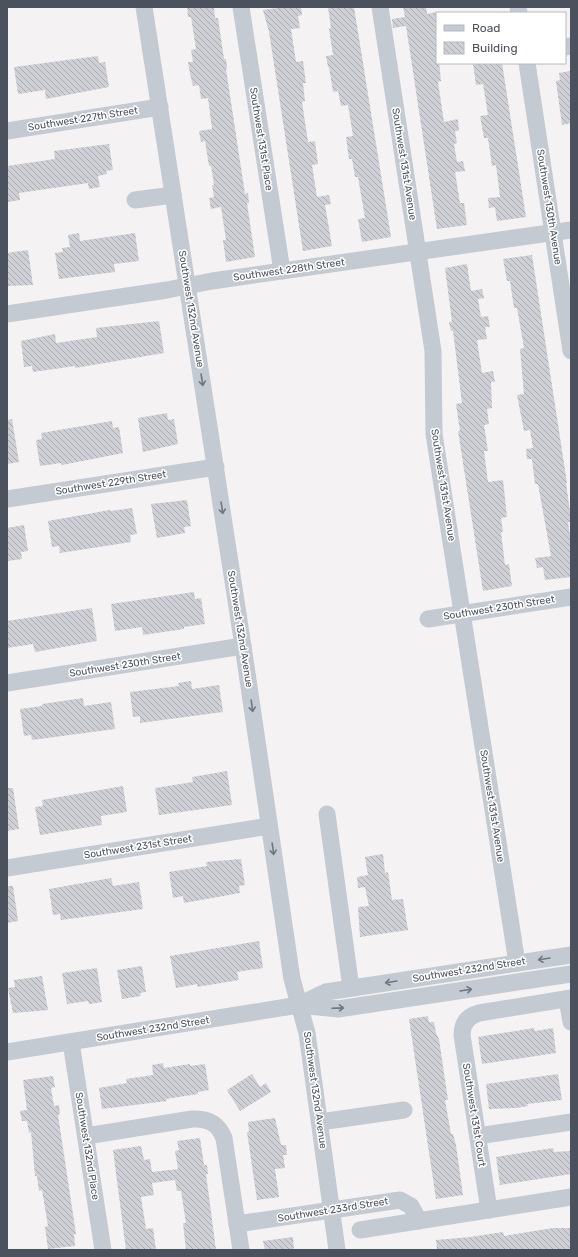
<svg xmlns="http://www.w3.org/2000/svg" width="578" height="1257" font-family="Rubik,sans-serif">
<defs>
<pattern id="building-back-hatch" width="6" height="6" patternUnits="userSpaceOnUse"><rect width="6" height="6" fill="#cfd0d5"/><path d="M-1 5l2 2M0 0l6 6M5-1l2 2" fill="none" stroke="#aaabb0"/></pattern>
</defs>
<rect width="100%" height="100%" fill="#f4f2f2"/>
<!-- building -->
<g fill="url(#building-back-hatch)">
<path d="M187,7H214L215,18H218L224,59H226L227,68L226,69L245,194L248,193L249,203H247L255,257L226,262L223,240H226L221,207L211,209L209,198L214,197L212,185H214L211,166H209L205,141L201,142L199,131L212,129L208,98L201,99L199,85L193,86L190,74L188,62H193L191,50L196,49L191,17H188Z"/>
<path d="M285,7H301L302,15L298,16L300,28L291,29L296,62L303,61L306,83H303L305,101L302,102L308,142L315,141L318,164L312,165L317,197L329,195L331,204L325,205L332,246L303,251L269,32L263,10Z"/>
<path d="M328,7H354L391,237L362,242L358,219L365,218L358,177H355L352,159H349L346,137L353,136L348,105L341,106L338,91L333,92L329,67H328L326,56L333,55L329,29L331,28Z"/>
<path d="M403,7H426L427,14L437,12V63H439L441,81L438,82L444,122L458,119L459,131H455L457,143L454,144L457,162L463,161L465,171L455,172L460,203H464L467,225L437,229L406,26L393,28L392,19L405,17Z"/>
<path d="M98,56L99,63L105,62L109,87L46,99L45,90L18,94L14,67Z"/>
<path d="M473,63H502L526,217L497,221L495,207L489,208L488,198L500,197L496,165L492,166L488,138H484L480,116L488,115L483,84L476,85Z"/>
<path d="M571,71V123L562,125L556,81L560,80L559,73Z"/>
<path d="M109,144L113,170L106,171L107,174L98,176L100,187L89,189L88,183L19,193L20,200L8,202L7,166L55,159L54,151Z"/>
<path d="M79,233L80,241L135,233L139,261L114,264L115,272L59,279L55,253L63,252L62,248L70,247L68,235Z"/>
<path d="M28,250L33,285L7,286V253Z"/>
<path d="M532,255L567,483H566L571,519V522H568L571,542V577L545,580L543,567L537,568L535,558L551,556L538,484H535L532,459H527L526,449L533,448L530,430L524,431L517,395L524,394L520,349L524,348L517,308H514L510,281H507L503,259Z"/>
<path d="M467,264L471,291L482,289L484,298L478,299L481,317L488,316L490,327H485L487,339L477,340L482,373L493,371L495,382H491L492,408L487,409L489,424L484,425L488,451H484L488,482L503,480L507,517L501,518L503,532H501L505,565L509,564L512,586L483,591L458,431H460L456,404L462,403L453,331H451L449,322H452L445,268Z"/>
<path d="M159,321L164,353L75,368V366L33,372L32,366L24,367L21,341L55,334L56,343L90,338L97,337L96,328Z"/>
<path d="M167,413L168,420L174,419L178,444L143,452L138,418Z"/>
<path d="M12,419L19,462L8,464L7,420Z"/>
<path d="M112,421L113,428L119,427L123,453L62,465L61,463L40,466L36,440L42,439L41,433Z"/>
<path d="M187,500L191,526L184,527L185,533L157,538L151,504Z"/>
<path d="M132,508L137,534L130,535L131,542L60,553L59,546L52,547L48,521L110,510L111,511Z"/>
<path d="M24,525L28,551L21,552L22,559L7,561V528Z"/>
<path d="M194,592L195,599L201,598L205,624L184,627V629L143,635L142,627L115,631L111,604Z"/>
<path d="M92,608L97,641L35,652L33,644L7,648V621Z"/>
<path d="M191,681L192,689L219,685L223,712L140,723V716L133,717L130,692L179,686L178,683Z"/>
<path d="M83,698L84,706L111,702L115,729L32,740L31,735L24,736L20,709L42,706V704Z"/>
<path d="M227,771L232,805L159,815L155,788L193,782L192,777Z"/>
<path d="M123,786L127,812L101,816L102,825L40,835L35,807L43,806L42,800Z"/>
<path d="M7,788H13L19,829L7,831Z"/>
<path d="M383,854L385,873L388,872L392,900L403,899L408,930L360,937L358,907L369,906L365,887L358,888L357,877L368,875L365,857Z"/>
<path d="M241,859L245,885L239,886L240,893L184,903L183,896L173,898L169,872L207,866L206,862Z"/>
<path d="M111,878L113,886L139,882L143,909L61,920L60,914L53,915L49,889Z"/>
<path d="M7,886H13L18,921L7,923Z"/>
<path d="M259,941L263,968L237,972L239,980L197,987V984L176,988L170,956Z"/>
<path d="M142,966L146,992L140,993L141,996L122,999L117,970Z"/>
<path d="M97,968L102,1002L89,1004L88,1001L67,1004L62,973Z"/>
<path d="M42,976L48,1010L13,1013L8,988L15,987L14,980Z"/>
<path d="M428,1016L429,1022H434L436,1033L439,1039L448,1100H445L451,1134H453L456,1145L463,1195L436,1199L409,1019Z"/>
<path d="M534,1028L535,1031L553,1028L556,1053L482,1064L478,1037Z"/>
<path d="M163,1063L164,1068L190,1064V1066L205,1064L209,1090L198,1092V1094L166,1099L167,1101L102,1109L99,1088L127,1083L126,1079L153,1075L152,1065Z"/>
<path d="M252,1074L260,1087L266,1083L271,1092L240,1111L227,1090Z"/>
<path d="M558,1074L562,1100L527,1104L528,1106L516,1108L489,1109L486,1084Z"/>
<path d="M53,1076L55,1087L51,1088L54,1106L59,1105L60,1114L58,1115L76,1234H74L75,1246L48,1249L45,1227L48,1226L42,1190L39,1191L37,1176H35L31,1132L29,1133L27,1121H22L20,1111L27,1110L23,1080Z"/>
<path d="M275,1118L281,1145H286L287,1155H283L285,1168L275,1169L279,1197L257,1200L247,1132H249L248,1122Z"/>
<path d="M200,1138L204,1165H207L208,1174H206L216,1250H186L183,1223H186L181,1191H177L175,1180L152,1183L154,1195L141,1197L146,1229L153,1228L156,1250H126L113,1150L141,1146L144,1160L150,1159L152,1172L178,1169L175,1151L179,1150L177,1141Z"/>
<path d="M553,1148L554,1152L571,1151V1174L500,1185L496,1157Z"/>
<path d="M553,1228H571V1250H437L436,1240L470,1237L503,1232L504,1236Z"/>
<path d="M293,1237L294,1250H265L263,1241Z"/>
</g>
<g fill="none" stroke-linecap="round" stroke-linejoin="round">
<!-- minor -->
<g stroke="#c4cad1" stroke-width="17">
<path d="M144,7L243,646L292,979L307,1033L337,1250"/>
<path d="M241,7L282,271"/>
<path d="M380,7L433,351L434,434L517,963"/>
<path d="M518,7L519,13"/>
<path d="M565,47L571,46"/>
<path d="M527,63L571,351"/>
<path d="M7,131L160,107"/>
<path d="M135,200L173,195"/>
<path d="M7,314L167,290L212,281L571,230"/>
<path d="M7,499L216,467"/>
<path d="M428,619L571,597"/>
<path d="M7,683L243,646"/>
<path d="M327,814L351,988"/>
<path d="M7,868L269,826"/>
<path d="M567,999L571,1022"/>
<path d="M299,1005L326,992L571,955"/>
<path d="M71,1042L103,1250"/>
<path d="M7,1052L299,1005L338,1009L571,974"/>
<path d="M320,1122L404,1110"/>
<path d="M86,1136L192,1119C208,1118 218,1123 224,1138L241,1250"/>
<path d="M478,1136L571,1122"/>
<path d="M489,1210L462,1035C462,1023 468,1016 479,1013L571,998"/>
<path d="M237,1224L400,1200L411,1206L419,1221"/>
<path d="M360,1230L571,1197"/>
</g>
</g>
<!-- one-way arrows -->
<defs><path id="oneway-shaft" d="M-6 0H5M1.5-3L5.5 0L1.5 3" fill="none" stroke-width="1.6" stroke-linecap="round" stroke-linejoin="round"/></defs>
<g stroke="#6f7680">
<use href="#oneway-shaft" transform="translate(202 380) rotate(81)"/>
<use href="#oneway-shaft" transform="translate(222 508) rotate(81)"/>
<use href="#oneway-shaft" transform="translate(252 706) rotate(82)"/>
<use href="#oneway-shaft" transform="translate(273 849) rotate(82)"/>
<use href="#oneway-shaft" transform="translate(544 959) rotate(171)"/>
<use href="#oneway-shaft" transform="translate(391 982) rotate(171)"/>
<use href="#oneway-shaft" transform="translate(466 990) rotate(-9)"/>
<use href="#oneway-shaft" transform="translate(338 1008) rotate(-2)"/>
</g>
<g text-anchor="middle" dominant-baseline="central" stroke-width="3" stroke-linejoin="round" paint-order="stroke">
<!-- street labels -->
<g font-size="10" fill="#4b525d" stroke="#fff">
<text transform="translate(83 119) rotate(-9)">Southwest 227th Street</text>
<text transform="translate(261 139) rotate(81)">Southwest 131st Place</text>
<text transform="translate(404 164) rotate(81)">Southwest 131st Avenue</text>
<text transform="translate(549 207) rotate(81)">Southwest 130th Avenue</text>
<text transform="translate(289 270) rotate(-8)">Southwest 228th Street</text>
<text transform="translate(191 309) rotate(81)">Southwest 132nd Avenue</text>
<text transform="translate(111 483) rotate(-9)">Southwest 229th Street</text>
<text transform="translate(443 485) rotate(81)">Southwest 131st Avenue</text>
<text transform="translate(499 608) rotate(-9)">Southwest 230th Street</text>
<text transform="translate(240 629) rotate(81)">Southwest 132nd Avenue</text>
<text transform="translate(125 665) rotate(-9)">Southwest 230th Street</text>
<text transform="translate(492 806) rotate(81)">Southwest 131st Avenue</text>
<text transform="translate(138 847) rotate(-9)">Southwest 231st Street</text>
<text transform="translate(469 970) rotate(-9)">Southwest 232nd Street</text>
<text transform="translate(153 1029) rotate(-9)">Southwest 232nd Street</text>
<text transform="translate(315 1090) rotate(82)">Southwest 132nd Avenue</text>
<text transform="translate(474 1115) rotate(81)">Southwest 131st Court</text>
<text transform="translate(87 1146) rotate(81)">Southwest 132nd Place</text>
<text transform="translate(333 1210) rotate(-9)">Southwest 233rd Street</text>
</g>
</g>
<!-- border -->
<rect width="578" height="1257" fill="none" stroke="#4b525d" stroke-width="16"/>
<!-- legend -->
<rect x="436" y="12" width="130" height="52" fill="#ffffff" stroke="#b7babe"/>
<rect x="444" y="25" width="20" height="6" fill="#c4cad1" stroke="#b7babe"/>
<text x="472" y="32" font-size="12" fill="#4b525d">Road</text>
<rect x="444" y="42" width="20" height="12" fill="url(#building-back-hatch)" stroke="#b7babe"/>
<text x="472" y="52" font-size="12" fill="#4b525d">Building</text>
</svg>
